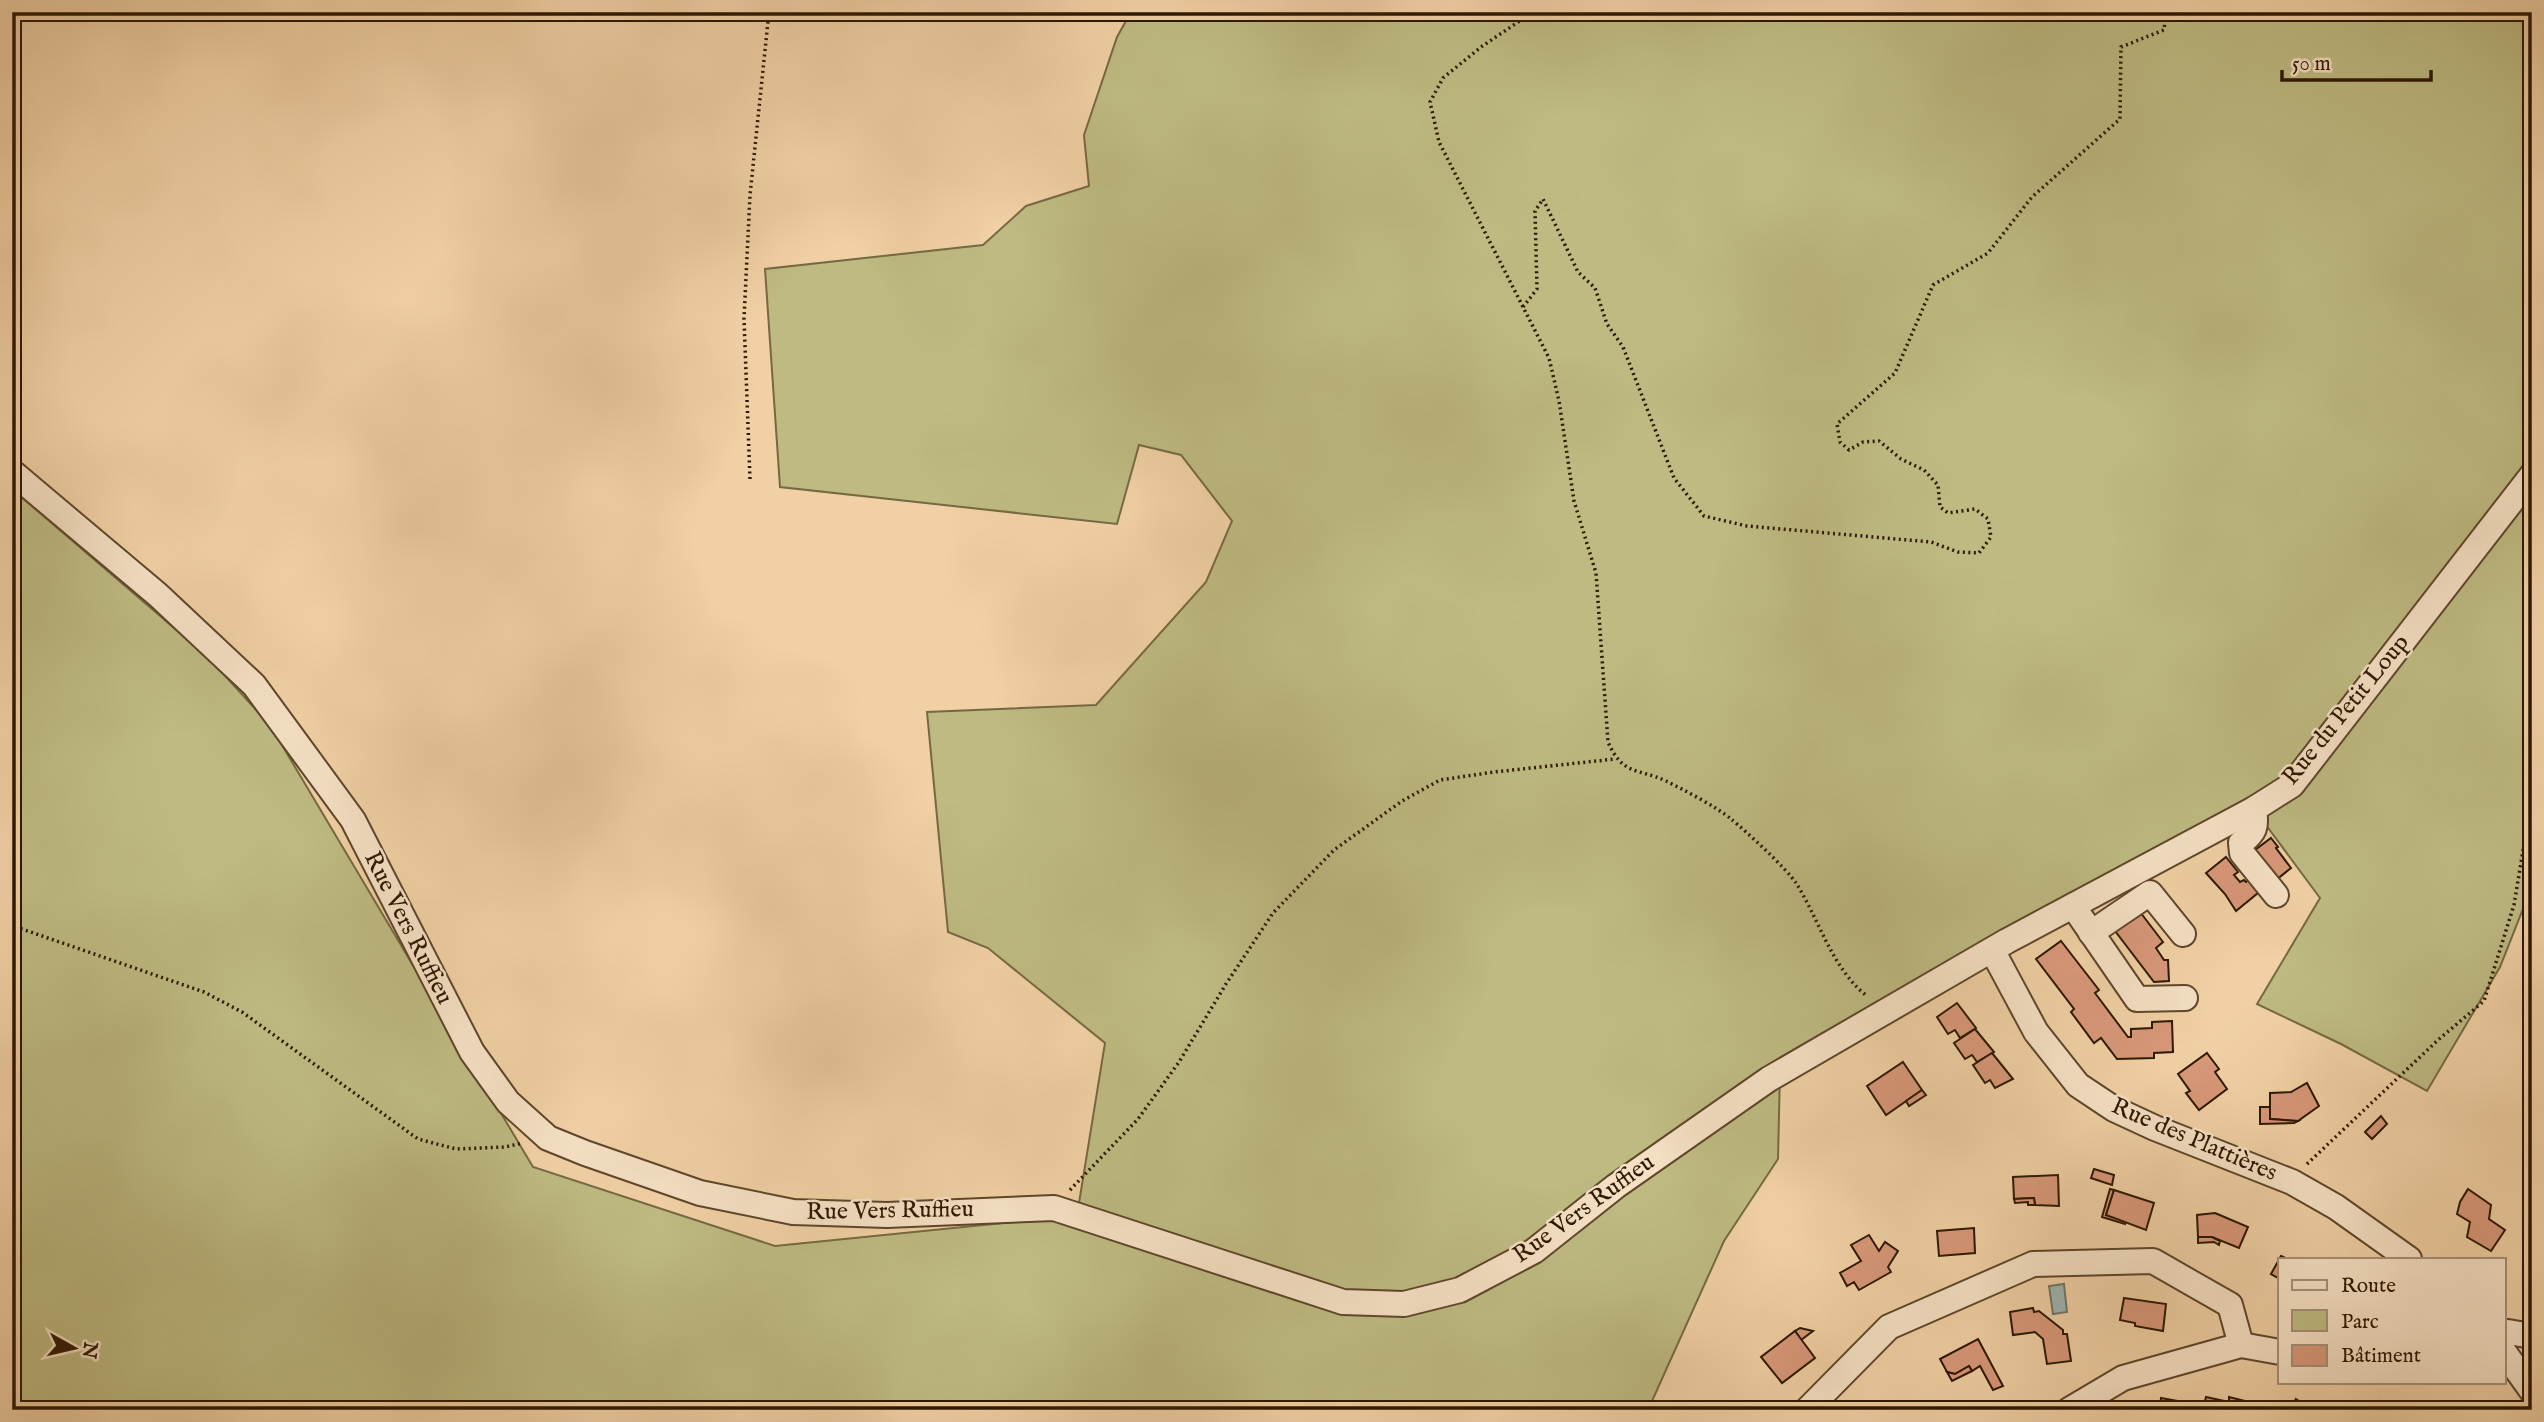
<svg xmlns="http://www.w3.org/2000/svg" width="2544" height="1422" font-family="'IM FELL English',serif">
<rect width="100%" height="100%" fill="#f0d0a4"/>
<filter id="stains"><feTurbulence type="fractalNoise" baseFrequency=".00286" numOctaves="4"/><feColorMatrix values="0 0 0 0 .2 0 0 0 0 .09 0 0 0 0 .02 0 0 0 .5 -.17"/></filter>
<radialGradient id="worn" r=".72"><stop offset=".6" stop-color="#630" stop-opacity="0"/><stop offset="1" stop-color="#630" stop-opacity=".3"/></radialGradient>
<!-- green -->
<path fill="#beba82" stroke="#766942" stroke-width="2" d="M1131,12H2532V886L2500,967L2427,1091L2341,1044L2257,1004L2320,898L2260,817L1780,1070L1778,1159L1724,1241L1648,1410H12V489L208,657L270,725L533,1167L775,1246L1053,1218L1243,1259L1079,1203L1105,1043L988,948L948,932L927,712L1096,705L1206,582L1232,521L1181,455L1139,445L1117,524L780,487L765,269L983,245L1026,206L1089,186L1084,135L1117,37Z"/>
<!-- water -->
<path fill="#9db4b0" stroke="#70766a" stroke-width="2" d="M2064,1284L2067,1312L2053,1314L2049,1286Z"/>
<!-- building -->
<g fill="#d89879" stroke="#2d1802" stroke-width="2">
<path d="M2271,838L2278,847L2276,848L2291,868L2276,880L2255,850Z"/>
<path d="M2226,857L2238,872L2234,875L2240,882L2244,880L2246,882L2254,876L2264,888L2236,911L2225,894L2206,873Z"/>
<path d="M2137,908L2163,942L2156,948L2164,960H2168L2169,981L2154,982L2112,927Z"/>
<path d="M2061,941L2099,990L2095,993L2128,1037H2131V1029L2152,1028V1022L2172,1021L2173,1052L2154,1053V1058L2117,1059L2101,1038L2094,1043L2071,1012L2074,1009L2036,959Z"/>
<path d="M1957,1003L1976,1028L1960,1038L1955,1030L1948,1034L1937,1017Z"/>
<path d="M1975,1029L1994,1052L1977,1062L1972,1055L1965,1059L1954,1043Z"/>
<path d="M1992,1053L2013,1079L1995,1088L1990,1080L1985,1083L1973,1065Z"/>
<path d="M2207,1053L2219,1069L2215,1072L2227,1089L2199,1110L2186,1093L2190,1091L2178,1074Z"/>
<path d="M1903,1062L1922,1090L1886,1115L1867,1086Z"/>
<path d="M2307,1083L2319,1106L2298,1121L2270,1119V1093L2291,1092Z"/>
<path d="M1922,1090L1926,1095L1909,1106L1906,1101Z"/>
<path d="M2260,1107H2270V1119L2298,1121L2294,1123L2260,1124Z"/>
<path d="M2381,1116L2387,1124L2372,1139L2365,1132Z"/>
<path d="M2094,1169L2114,1175L2112,1185L2091,1178Z"/>
<path d="M2058,1175L2059,1206L2035,1205L2034,1198L2014,1199L2013,1177Z"/>
<path d="M2110,1189L2114,1190L2106,1215L2126,1221L2125,1224L2102,1217Z"/>
<path d="M2468,1189L2491,1205L2489,1219L2505,1230L2491,1251L2467,1237L2470,1222L2457,1214L2460,1202Z"/>
<path d="M2114,1190L2154,1203L2146,1230L2106,1215Z"/>
<path d="M2034,1198L2035,1205H2028V1202L2015,1203L2014,1199Z"/>
<path d="M2215,1213L2248,1227L2239,1248L2212,1237H2198L2197,1215Z"/>
<path d="M1974,1228L1975,1253L1939,1256L1937,1231Z"/>
<path d="M1869,1235L1879,1251L1885,1242L1898,1251L1888,1267L1891,1272L1859,1290L1854,1282L1847,1286L1840,1273L1861,1261L1851,1245Z"/>
<path d="M2198,1237H2212L2220,1241L2219,1245L2214,1242L2198,1243Z"/>
<path d="M2281,1256L2288,1259H2280V1279L2271,1274Z"/>
<path d="M2124,1298L2166,1304L2163,1331L2135,1326V1323L2120,1320Z"/>
<path d="M2033,1308L2034,1312L2039,1311L2063,1330V1334H2067L2071,1361L2047,1364L2043,1339L2035,1332L2013,1335L2010,1312Z"/>
<path d="M1800,1328L1813,1331L1801,1340L1795,1331Z"/>
<path d="M1795,1331L1815,1358L1782,1383L1761,1357Z"/>
<path d="M1978,1339L2003,1386L1993,1390L1980,1366L1972,1371L1969,1366L1955,1374L1947,1372L1940,1359Z"/>
<path d="M1969,1366L1972,1371L1952,1381L1947,1372L1955,1374Z"/>
<path d="M2206,1397L2229,1402V1397L2249,1402L2247,1410H2203Z"/>
<path d="M2161,1398L2178,1401L2176,1410H2160Z"/>
<path d="M2296,1399L2311,1409V1410H2289Z"/>
<path d="M2381,1401L2406,1405L2405,1410H2380Z"/>
</g>
<g fill="none" stroke-linecap="round" stroke-linejoin="round">
<defs>
<g id="minor">
<path d="M12,472L158,595L254,685L353,820L472,1052L508,1102L548,1138L585,1153L700,1193L793,1212L887,1215L1054,1208L1343,1302L1404,1304L1460,1290L1534,1251L1616,1186L1769,1079L2007,941L2254,809L2292,785L2532,475"/>
<path d="M2254,809C2257,827 2255,832 2241,843L2242,853L2276,895"/>
<path d="M2073,906L2137,999L2185,998"/>
<path d="M2091,933L2150,893L2183,934"/>
<path d="M1992,950L2036,1032L2078,1085L2114,1109L2155,1128L2292,1182L2336,1207L2409,1259"/>
<path d="M2504,1334L2508,1332L2532,1336"/>
<path d="M2504,1352L2532,1391"/>
<path d="M1807,1410L1889,1327L2033,1264L2153,1261L2230,1305L2241,1345"/>
<path d="M2069,1410L2123,1378L2241,1345L2280,1352"/>
</g>
</defs>
<!-- minor casing -->
<use href="#minor" stroke="#5e462a" stroke-width="28"/>
<!-- path -->
<g stroke="#2d1802" stroke-width="3.5" stroke-dasharray="2 3.5" stroke-linecap="butt">
<path d="M1533,12L1481,47L1443,78L1430,102L1439,142L1549,358L1559,401L1574,501L1596,573L1608,742C1623,776 1638,768 1666,781C1684,790 1717,807 1731,819C1747,832 1786,868 1796,883C1819,919 1832,969 1867,996"/>
<path d="M1523,307L1537,289L1535,211L1543,199L1578,272L1595,288L1607,324L1623,347L1674,478L1704,516L1747,526L1931,542L1958,552L1979,553L1991,537L1988,519L1975,509L1948,513L1940,507L1938,485L1924,470L1901,459L1879,441L1863,442L1849,450L1840,442L1837,424L1895,373L1933,285L1988,253L2032,197L2120,119L2121,47L2164,30L2166,12"/>
<path d="M750,479L744,319L750,195L769,12"/>
<path d="M12,922L19,928L204,992L242,1012L418,1139L456,1149L505,1147L523,1143"/>
<path d="M2307,1164L2438,1040L2484,1001L2514,905L2532,796"/>
<path d="M1070,1190L1138,1119L1179,1062L1226,984L1273,913L1334,850L1402,801L1440,780L1494,772L1615,759"/>
</g>
<!-- minor -->
<use href="#minor" stroke="#f5e0c4" stroke-width="24"/>
</g>
<g text-anchor="middle" dominant-baseline="central" stroke-width="5" stroke-linejoin="round" paint-order="stroke">
<!-- street labels -->
<g font-size="24" fill="#2d1802" stroke="#f5e0c4">
<text transform="translate(2346 710) rotate(-51)">Rue du Petit Loup</text>
<text transform="translate(408 928) rotate(63)">Rue Vers Ruffieu</text>
<text transform="translate(2194 1140) rotate(23)">Rue des Plattières</text>
<text transform="translate(1584 1209) rotate(-36)">Rue Vers Ruffieu</text>
<text transform="translate(890 1211) rotate(-1)">Rue Vers Ruffieu</text>
</g>
</g>
<!-- margin -->
<rect width="2544" height="1422" fill="none" stroke="#f0d0a4" stroke-width="42"/>
<rect x="14" y="14" width="2516" height="1394" fill="none" stroke="#2d1802" stroke-width="3.5"/>
<rect x="21" y="21" width="2502" height="1380" fill="none" stroke="#2d1802" stroke-width="2"/>
<!-- legend -->
<rect x="2278" y="1258" width="228" height="126" fill="#f5e0c4" stroke="#a59076" stroke-width="2"/>
<rect x="2292" y="1280" width="35" height="10" fill="#f5e0c4" stroke="#a59076" stroke-width="2"/>
<text x="2341" y="1292" font-size="21" fill="#2d1802">Route</text>
<rect x="2292" y="1310" width="35" height="21" fill="#beba82" stroke="#a59076" stroke-width="2"/>
<text x="2341" y="1328" font-size="21" fill="#2d1802">Parc</text>
<rect x="2292" y="1345" width="35" height="21" fill="#d89879" stroke="#a59076" stroke-width="2"/>
<text x="2341" y="1362" font-size="21" fill="#2d1802">Bâtiment</text>
<!-- north arrow -->
<g transform="translate(74 1348) rotate(98)" stroke="#f5e0c4" stroke-width="5" paint-order="stroke">
<path d="M0-5L12 26L0 18L-12 26Z" fill="#2d1802"/>
<text y="-10" font-size="19" font-weight="bold" text-anchor="middle" fill="#2d1802">N</text>
</g>
<!-- scale -->
<path d="M2282 70v10h149v-10" fill="none" stroke="#2d1802" stroke-width="3.5"/>
<text x="2292" y="70" font-size="21" fill="#2d1802" stroke="#f5e0c4" stroke-width="5" paint-order="stroke">50 m</text>
<rect width="100%" height="100%" filter="url(#stains)"/>
<rect width="100%" height="100%" fill="url(#worn)"/>
</svg>
